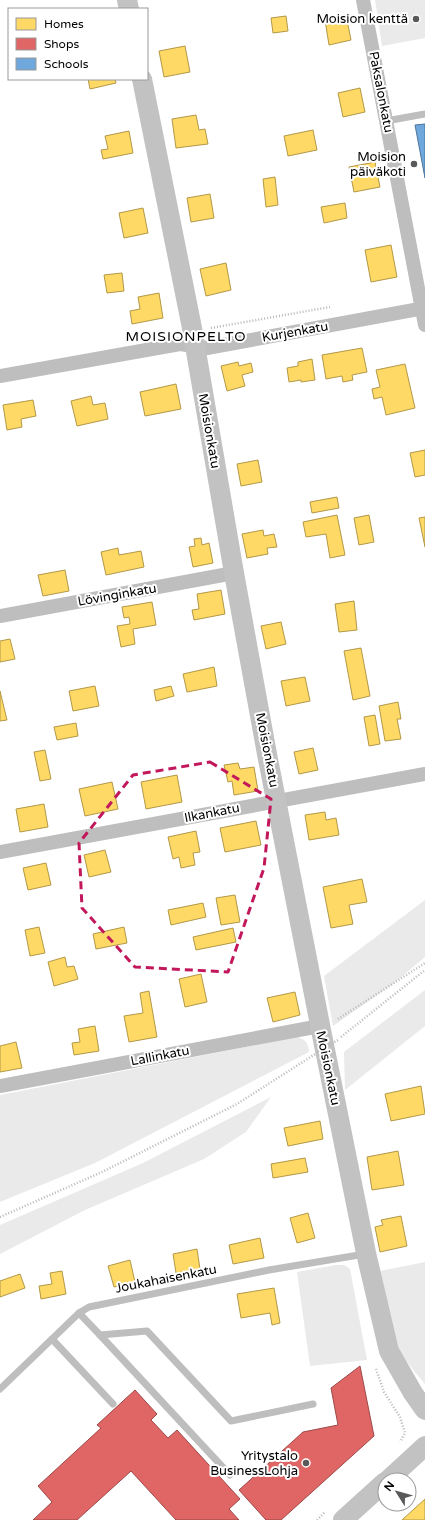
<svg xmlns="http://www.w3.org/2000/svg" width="425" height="1520" font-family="'Varela Round',sans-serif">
<rect width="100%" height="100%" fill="#fff"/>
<!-- green -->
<g fill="#eaeaea">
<path d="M375,0H425V38L382,46Z"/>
<path d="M425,900V957L393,984L333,1026L324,976Z"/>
<path d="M425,990V1026L345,1090L344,1052Z"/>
<path d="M297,1037C306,1040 308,1042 309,1052L95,1163L0,1202V1095Z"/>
<path d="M271,1097L246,1132L204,1159L85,1210L0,1254V1225L143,1163Z"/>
<path d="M425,1262V1384C416,1373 406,1362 399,1349C388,1325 385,1297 380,1271Z"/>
<path d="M336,1265H344L350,1269L367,1360L310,1366L297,1272Z"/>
</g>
<!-- homes -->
<g fill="#ffd966" stroke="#b29847">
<path d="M346,15L351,40L329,45L325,20Z"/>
<path d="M286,16L288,31L273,33L271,18Z"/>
<path d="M185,46L190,72L164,77L159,51Z"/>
<path d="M88,79H115L116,83L90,89Z"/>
<path d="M360,88L365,112L343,117L338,93Z"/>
<path d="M196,115L199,130L205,129L208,144L176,148L172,119Z"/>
<path d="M313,130L317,150L288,156L284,136Z"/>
<path d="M129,131L133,153L103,159L101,150L108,149L105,136Z"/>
<path d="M375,162L380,187L354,192L349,167Z"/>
<path d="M275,177L278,205L266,207L263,179Z"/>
<path d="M210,194L214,218L191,222L187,198Z"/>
<path d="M345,203L347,218L324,223L321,207Z"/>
<path d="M143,208L148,233L124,238L119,213Z"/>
<path d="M391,245L397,277L371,282L365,250Z"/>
<path d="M226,263L231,290L206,296L200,269Z"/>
<path d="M122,273L124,291L107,293L104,275Z"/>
<path d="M159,293L163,318L132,324L130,311L140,309L138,297Z"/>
<path d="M362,348L367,372L352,375L353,380L343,382L342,376L326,379L322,355Z"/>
<path d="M312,359L315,380L301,382V380L289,382L287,368L298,366V362Z"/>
<path d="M238,362L239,366L251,363L253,372L242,375L245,386L227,391L221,366Z"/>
<path d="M405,364L415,408L386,415L382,397L374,399L372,389L380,387L376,370Z"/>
<path d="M176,384L181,409L145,416L140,392Z"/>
<path d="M91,396L93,405L105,403L108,419L77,426L71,401Z"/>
<path d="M33,400L36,416L21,419L22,427L7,430L3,405Z"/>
<path d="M425,450V475L415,477L410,453Z"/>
<path d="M258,460L262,482L241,486L237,464Z"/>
<path d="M337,497L339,508L312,513L310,502Z"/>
<path d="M337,515L345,555L330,558L326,534L306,537L303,522Z"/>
<path d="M369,515L374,542L359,545L354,518Z"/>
<path d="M425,517V547L419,518Z"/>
<path d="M263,530L264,536L274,534L277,547L267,548L268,554L247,558L242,534Z"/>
<path d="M201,538L202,545L209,543L213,563L193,567L189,547L195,546L194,539Z"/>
<path d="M118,548L119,555L141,551L144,567L106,575L101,552Z"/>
<path d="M65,570L69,591L43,596L38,575Z"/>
<path d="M221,590L225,614L194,620L192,610L199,609L197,594Z"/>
<path d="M354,601L357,630L339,632L335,604Z"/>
<path d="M152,602L156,625L133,629L135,644L121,647L117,626L130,624L129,617L124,618L122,607Z"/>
<path d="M281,622L286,644L266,649L261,626Z"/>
<path d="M10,639L15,659L0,662V641Z"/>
<path d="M361,648L370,696L353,700L344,651Z"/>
<path d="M214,667L217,686L187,692L183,674Z"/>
<path d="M305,677L310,701L286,706L281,681Z"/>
<path d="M95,686L99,706L73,711L69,691Z"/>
<path d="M171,686L174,696L156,701L154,690Z"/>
<path d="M0,691L7,720L0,721Z"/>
<path d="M398,702L401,719H397L401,739L385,741L379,706Z"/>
<path d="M375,715L380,744L369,746L364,717Z"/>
<path d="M76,723L78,736L57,740L54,727Z"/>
<path d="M313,748L318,770L299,774L294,752Z"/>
<path d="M45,750L51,779L40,781L34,752Z"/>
<path d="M238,763L240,769L254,767L258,791L234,795L232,781L228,782L224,765Z"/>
<path d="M177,775L182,802L146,809L141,782Z"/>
<path d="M112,782L118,809L85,816L79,789Z"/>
<path d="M44,804L48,827L20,832L16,809Z"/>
<path d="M325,812L326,820L336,818L339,835L309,840L305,815Z"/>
<path d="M256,821L261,845L225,852L220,828Z"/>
<path d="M196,831L200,852L193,853L195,865L181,868L179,857L173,859L168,837Z"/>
<path d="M105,850L111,872L89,877L84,855Z"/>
<path d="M46,863L51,885L28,890L23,868Z"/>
<path d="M362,879L367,902L349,905L353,924L331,928L323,887Z"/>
<path d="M235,895L240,922L221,925L216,898Z"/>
<path d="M203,903L206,917L171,925L168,910Z"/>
<path d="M39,927L45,953L30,956L25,930Z"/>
<path d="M124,927L127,943L96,949L93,934Z"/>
<path d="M233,928L236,942L196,950L193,937Z"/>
<path d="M65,957L67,967L74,966L78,979L54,986L48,962Z"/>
<path d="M201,974L207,1002L185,1007L179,979Z"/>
<path d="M149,991L157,1037L129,1042L124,1016L143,1013L140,993Z"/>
<path d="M295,992L300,1015L273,1022L267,998Z"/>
<path d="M95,1026L99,1051L74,1055L72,1043L80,1042L78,1029Z"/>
<path d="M16,1042L22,1068L0,1072V1046Z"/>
<path d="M421,1086L425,1114L391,1121L385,1094Z"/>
<path d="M320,1121L323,1139L288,1146L284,1128Z"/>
<path d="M398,1151L404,1185L372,1190L367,1157Z"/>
<path d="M305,1158L308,1172L273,1178L271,1164Z"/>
<path d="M308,1213L315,1238L297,1243L290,1218Z"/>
<path d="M401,1216L407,1246L380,1252L375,1227L383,1225L381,1220Z"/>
<path d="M260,1238L264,1258L233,1264L229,1245Z"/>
<path d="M197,1249L200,1269L176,1273L173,1254Z"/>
<path d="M130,1260L135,1282L114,1287L108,1266Z"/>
<path d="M62,1271L66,1294L41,1299L39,1286L52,1284L50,1273Z"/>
<path d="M20,1274L25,1288L0,1297V1281Z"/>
<path d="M274,1288L280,1323L272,1325L270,1313L241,1318L237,1294Z"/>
<path d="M425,1499V1520H402Z"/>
</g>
<!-- shops -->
<g fill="#e06666" stroke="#9d4747">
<path d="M360,1366L374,1436L281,1520H266L239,1490L303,1432L338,1425L331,1388Z"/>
<path d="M135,1390L157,1414L151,1420L168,1438L177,1430L240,1499L229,1509L239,1520H176L131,1471L77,1520H33L52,1502L38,1486L101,1428L97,1425Z"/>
</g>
<!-- schools -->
<path fill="#6fa8dc" stroke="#4e769a" d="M425,124V178L415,125Z"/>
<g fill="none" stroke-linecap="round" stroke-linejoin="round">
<!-- path -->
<g stroke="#b8b8b8" stroke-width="2.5" stroke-dasharray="1 2" stroke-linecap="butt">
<path d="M211,328L330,307"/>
<path d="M338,1019L425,963"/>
<path d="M341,1037L425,970"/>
<path d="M0,1217L102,1172L237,1104L309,1058"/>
<path d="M376,1369L384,1392L400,1417L405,1433L400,1442"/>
<path d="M317,1520L325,1512"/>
</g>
<!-- lane -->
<g stroke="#bebebe" stroke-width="7">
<path d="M386,121L425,114"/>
<path d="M79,1313L100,1335L147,1331L231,1421L313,1404"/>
<path d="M100,1335L230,1475"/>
<path d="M52,1339L113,1404"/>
<path d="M0,1389L79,1313L89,1307L269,1270L365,1254"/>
</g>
<!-- street -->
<g stroke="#bebebe" stroke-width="14">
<path d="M363,0L425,325"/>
<path d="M0,376L180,344L207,348L425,308"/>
<path d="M0,616L234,573"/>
<path d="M0,852L425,774"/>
<path d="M0,1086L320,1026"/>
</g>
<!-- secondary -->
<g stroke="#c2c2c2" stroke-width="20">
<path d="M127,0L129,9"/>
<path d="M142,79L192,328L234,573L267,754L321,1030L366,1253L389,1351L413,1393L425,1410"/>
<path d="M388,1480L425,1446"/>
<path d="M343,1520L385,1482"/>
</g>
<!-- path-bridge -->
<path stroke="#b8b8b8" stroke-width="2.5" stroke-dasharray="1 2" stroke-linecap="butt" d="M309,1058L338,1040"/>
</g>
<!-- marked area -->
<path fill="none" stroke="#c2185b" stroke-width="3" stroke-dasharray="8 5" stroke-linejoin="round" d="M210,762L271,799L264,868L228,972L135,967L82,908L79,843L133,775Z"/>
<!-- markers -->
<g fill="#595959" stroke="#fff" stroke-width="1.5">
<circle cx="416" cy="19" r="4"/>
<circle cx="414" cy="164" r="4"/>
<circle cx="306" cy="1463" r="4"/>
</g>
<g text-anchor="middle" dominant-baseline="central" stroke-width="4" stroke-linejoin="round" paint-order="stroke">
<!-- poi labels -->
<g font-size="13" fill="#000" stroke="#fff" text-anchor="end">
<text x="408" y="19">Moision kenttä</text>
<text x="406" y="157">Moision<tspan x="406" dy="15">päiväkoti</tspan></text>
<text x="298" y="1456">Yritystalo<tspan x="298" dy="15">BusinessLohja</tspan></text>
</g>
<!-- street labels -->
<g font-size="13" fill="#000" stroke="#fff">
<text transform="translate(381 92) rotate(79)">Paksalonkatu</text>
<text transform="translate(295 332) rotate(-10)">Kurjenkatu</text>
<text transform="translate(209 431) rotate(80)">Moisionkatu</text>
<text transform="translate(117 595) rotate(-10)">Lövinginkatu</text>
<text transform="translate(267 750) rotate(79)">Moisionkatu</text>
<text transform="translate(212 813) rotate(-11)">Ilkankatu</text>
<text transform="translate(160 1056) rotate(-11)">Lallinkatu</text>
<text transform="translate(328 1068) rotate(78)">Moisionkatu</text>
<text transform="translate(166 1279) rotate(-11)">Joukahaisenkatu</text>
</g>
<!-- neighbourhood labels -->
<g font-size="14" letter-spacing="1" fill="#000" stroke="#fff">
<text x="186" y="336">MOISIONPELTO</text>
</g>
</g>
<!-- legend -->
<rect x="8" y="8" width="140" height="72" fill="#ffffff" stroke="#999999"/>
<rect x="16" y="18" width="20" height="12" fill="#ffd966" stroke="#999999"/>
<text x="44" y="28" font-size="12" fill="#000000">Homes</text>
<rect x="16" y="38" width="20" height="12" fill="#e06666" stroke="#999999"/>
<text x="44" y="48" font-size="12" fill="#000000">Shops</text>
<rect x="16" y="58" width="20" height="12" fill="#6fa8dc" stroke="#999999"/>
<text x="44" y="68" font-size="12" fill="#000000">Schools</text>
<!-- north arrow -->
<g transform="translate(397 1492) rotate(307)"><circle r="19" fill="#ffffff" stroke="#999999"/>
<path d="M0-3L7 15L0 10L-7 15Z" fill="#595959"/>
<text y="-6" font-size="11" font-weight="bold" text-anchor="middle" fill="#000000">N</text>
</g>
</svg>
